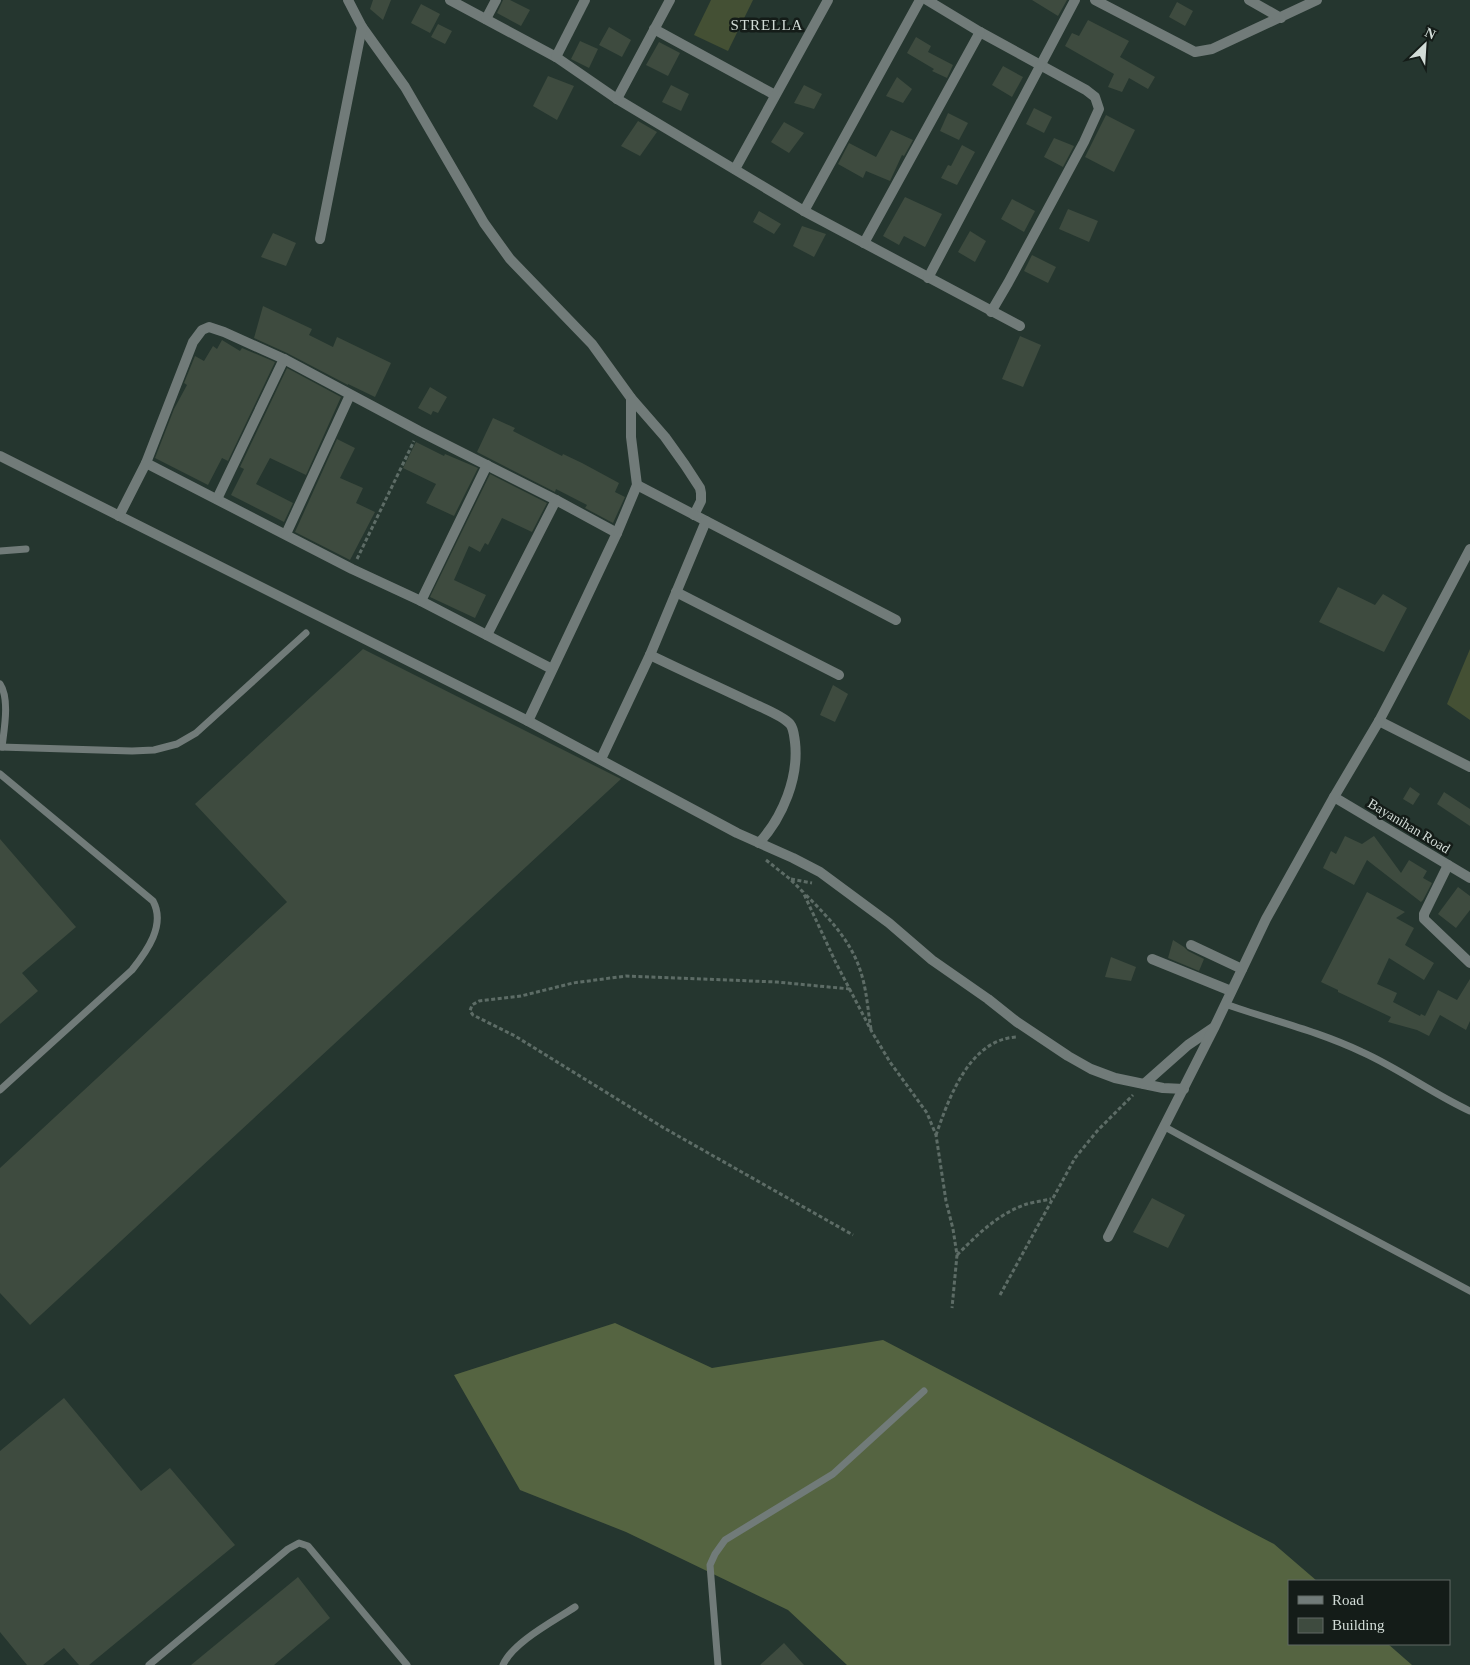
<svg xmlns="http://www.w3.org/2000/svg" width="1470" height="1665" font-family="Georgia,serif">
<rect width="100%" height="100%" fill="#25362f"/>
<!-- green -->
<g fill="#445034">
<path d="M711,0H753L728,51L694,35Z"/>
<path d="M1470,649V720L1447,704Z"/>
</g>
<!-- forest -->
<path fill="#556441" d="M615,1323L712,1368L883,1340L1274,1544L1317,1581H1289V1644H1388L1412,1665H847L788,1610L626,1532L520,1490L454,1375Z"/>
<!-- building -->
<g fill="#3e4b3f">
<path d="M373,0H391L383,20L370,9Z"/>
<path d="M503,0H510L530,10L521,26L497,13Z"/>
<path d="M1032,0H1067L1058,16Z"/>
<path d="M1177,2L1193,11L1185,26L1169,17Z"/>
<path d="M421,4L440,14L430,33L411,23Z"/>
<path d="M1088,20L1129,41L1120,57L1155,77L1148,89L1129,78L1122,92L1108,87L1114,74L1065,46L1072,33L1079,36Z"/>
<path d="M438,24L452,31L445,44L431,37Z"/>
<path d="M609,27L631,40L622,57L599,45Z"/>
<path d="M916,37L931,46L928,52L953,65L947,78L932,71L934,69L907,53Z"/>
<path d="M580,41L598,49L589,68L571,59Z"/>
<path d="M659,42L680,53L668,76L646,65Z"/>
<path d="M1003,66L1023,77L1012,97L992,85Z"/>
<path d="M548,76L574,86L557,120L533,106Z"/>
<path d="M897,77L912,89L903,103L886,96Z"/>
<path d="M671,85L689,94L681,111L662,102Z"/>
<path d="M804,85L822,94L814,109L794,103Z"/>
<path d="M1034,108L1052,117L1044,133L1026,124Z"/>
<path d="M948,113L968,123L959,140L940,131Z"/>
<path d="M1106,115L1135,130L1114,172L1085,157Z"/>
<path d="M638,121L657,132L640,156L621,146Z"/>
<path d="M784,122L804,133L789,153L771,142Z"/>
<path d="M891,130L913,140L904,156L902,155L890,181L866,171L863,178L838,164L849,143L876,157Z"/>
<path d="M1054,138L1074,146L1063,167L1044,157Z"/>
<path d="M962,145L975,152L957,185L941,178L948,165L951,166Z"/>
<path d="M905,197L942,214L925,247L904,236L899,245L883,236Z"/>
<path d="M1012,199L1035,211L1024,232L1001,219Z"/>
<path d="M1068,209L1098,221L1089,242L1059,229Z"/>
<path d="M759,211L781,224L774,234L753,222Z"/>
<path d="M802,226L826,234L814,257L793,246Z"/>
<path d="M970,231L986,241L975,262L958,252Z"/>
<path d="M273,233L296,243L286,266L261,257Z"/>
<path d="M1032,255L1056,267L1048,283L1024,271Z"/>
<path d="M263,306L312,329L309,335L333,347L337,337L391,363L375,397L348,384V385L287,353L254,338Z"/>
<path d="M1020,336L1041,345L1023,387L1002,379Z"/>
<path d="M222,340L240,351L242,348L275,362L228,461L222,458L208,485L155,458L174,409L187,385L184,383L195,356L204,361L213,346L217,349Z"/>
<path d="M287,368L341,397L306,475L270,458L256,484L293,503L284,522L231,495L244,469L240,467Z"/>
<path d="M430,387L447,397L438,413L433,411L431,415L418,408Z"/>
<path d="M493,418L515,428L513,431L562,456L563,454L582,463L619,483L615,492L625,497L613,523L585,508L587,505L556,489L555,492L477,452Z"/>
<path d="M337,439L355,448L340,478L363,488L356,503L375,512L350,560L295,532Z"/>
<path d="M416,442L444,456L445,454L478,468L454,516L426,503L436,484L403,468Z"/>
<path d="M490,474L547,503L532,532L502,518L488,545L485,543L480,552L469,546L454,580L486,595L475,618L430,597Z"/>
<path d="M1338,587L1375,605L1383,594L1407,608L1384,652L1319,622Z"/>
<path d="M363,649L621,779L30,1325L0,1293V1168L287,902L195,804Z"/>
<path d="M833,685L848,694L835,722L820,715Z"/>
<path d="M1410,787L1420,794L1413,805L1403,799Z"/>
<path d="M1444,792L1470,809V826L1437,804Z"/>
<path d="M1345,836L1362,844L1374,836L1401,873L1409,860L1427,871L1423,878L1432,883L1423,900L1421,902L1367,860L1354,885L1323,868L1331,851L1336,854Z"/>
<path d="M0,839L76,927L22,973L38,991L0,1024Z"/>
<path d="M1458,887L1470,896V910L1456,928L1438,914Z"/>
<path d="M1367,892L1405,912L1396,918L1414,928L1405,945L1434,963L1424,980L1389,958L1377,984L1397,993L1393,1002L1420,1016L1421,1014L1425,1016L1438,990L1457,1000L1470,979V1021L1466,1030L1440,1015L1429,1036L1417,1030L1388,1022L1391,1017L1338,992V990L1321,982Z"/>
<path d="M1173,940L1184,947L1188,951L1204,959L1199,971L1168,958Z"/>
<path d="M1111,957L1136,967L1131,981L1105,977Z"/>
<path d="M1152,1198L1185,1215L1168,1248L1133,1232Z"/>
<path d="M64,1398L141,1491L170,1468L235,1545L89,1665H79L64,1648L43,1665H27L0,1632V1451Z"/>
<path d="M298,1577L330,1618L274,1665H191Z"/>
<path d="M784,1643L804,1665H760Z"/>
</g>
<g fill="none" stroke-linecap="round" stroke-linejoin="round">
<!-- path -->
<g stroke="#5d6c66" stroke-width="3" stroke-dasharray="4 2.5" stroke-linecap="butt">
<path d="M357,559L414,441"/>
<path d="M766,860L790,879L803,892L836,963L872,1032L890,1062L927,1113L936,1135L946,1201L953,1229L957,1255L952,1308"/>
<path d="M791,879L812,883"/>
<path d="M806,895C830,919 853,943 862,976C867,993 868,1012 871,1029"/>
<path d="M850,989L777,982L626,976L573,983L521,996L479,1001L472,1005L470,1011L473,1015L515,1036L664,1128L853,1235"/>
<path d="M936,1135C949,1098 969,1040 1016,1037"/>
<path d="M957,1255C977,1235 997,1215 1024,1205C1032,1202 1042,1201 1051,1199"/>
<path d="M1000,1295L1075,1158L1098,1130L1133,1095"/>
</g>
<!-- service -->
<g stroke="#717b79" stroke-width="7">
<path d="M0,551L26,549"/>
<path d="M0,684C10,699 4,730 2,747"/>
<path d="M0,747L132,751L154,750L177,744L196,733L306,633"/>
<path d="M0,774L153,901C166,925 147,951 132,970L0,1090"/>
<path d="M1225,1004C1271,1020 1318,1031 1362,1052C1400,1069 1433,1094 1470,1111"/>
<path d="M1165,1127C1266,1183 1368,1236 1470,1291"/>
<path d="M149,1665L288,1549L299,1543L308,1546L407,1665"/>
<path d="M503,1665C513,1642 554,1621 575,1607"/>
<path d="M718,1665L710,1565L715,1554L725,1540L833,1474L924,1391"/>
</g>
<!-- minor -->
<g stroke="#717b79" stroke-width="10">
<path d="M348,0L362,27L405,87L484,223L510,259L592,344L631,398L665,437L685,465L700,488L701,493V501L694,515"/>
<path d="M450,0L556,57L617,99L804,211L1020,326"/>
<path d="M927,0L980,32L1086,90L1095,97L1099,109L1084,142L1008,283L991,312"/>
<path d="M1095,0L1195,52L1212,49L1317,0"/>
<path d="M1249,0L1281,18"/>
<path d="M486,19L496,0"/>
<path d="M654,29L775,95"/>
<path d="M556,57L585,0"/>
<path d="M617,99L670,0"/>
<path d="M735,169L828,0"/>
<path d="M804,211L920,0"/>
<path d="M320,239L362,27"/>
<path d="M864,243L980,32"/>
<path d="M928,278L1075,0"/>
<path d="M0,456L528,721L737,833L793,858L820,872L889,923L932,960L988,999L1017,1022L1068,1056L1091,1069L1115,1078L1163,1088L1184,1089"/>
<path d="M146,463L352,569L421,601L552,669"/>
<path d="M637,485L896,620"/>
<path d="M217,499L284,359"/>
<path d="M119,516L146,463L193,342L202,330L209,327L224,332L284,359L419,431L556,500L617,533"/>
<path d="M286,534L350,395"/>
<path d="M676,592L839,675"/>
<path d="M421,601L487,465"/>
<path d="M487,635L556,500"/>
<path d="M650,655C683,671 716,686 750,702C760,707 782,715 790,724C794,729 794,736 795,742C799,777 783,817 759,843"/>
<path d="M528,721L617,533L637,485L631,437V398"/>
<path d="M1379,721L1470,767"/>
<path d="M601,759L650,655L706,521"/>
<path d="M1334,797L1470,878"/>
<path d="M1448,865L1424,914V919L1470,963"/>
<path d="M1191,945L1242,969"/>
<path d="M1152,959L1231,991"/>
<path d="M1144,1084L1188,1045L1213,1028"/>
<path d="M1108,1237L1214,1028L1266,919L1334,797L1379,721L1470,549"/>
</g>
</g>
<g text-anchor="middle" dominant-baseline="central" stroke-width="5" stroke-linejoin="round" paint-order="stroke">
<!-- street labels -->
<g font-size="14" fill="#d2dcd7" stroke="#141c18">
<text transform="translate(1409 826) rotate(31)">Bayanihan Road</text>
</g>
<!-- neighbourhood labels -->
<g font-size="15" letter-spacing="1" fill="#d2dcd7" stroke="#141c18">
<text x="767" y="25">STRELLA</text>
</g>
</g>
<!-- legend -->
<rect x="1288" y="1580" width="162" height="65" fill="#141c18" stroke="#606964"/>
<rect x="1298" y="1596" width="25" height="8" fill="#717b79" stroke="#606964"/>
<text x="1332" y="1605" font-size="15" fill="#d2dcd7">Road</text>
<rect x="1298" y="1618" width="25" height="15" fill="#3e4b3f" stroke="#606964"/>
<text x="1332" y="1630" font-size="15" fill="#d2dcd7">Building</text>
<!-- north arrow -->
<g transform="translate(1425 45) rotate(25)" stroke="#141c18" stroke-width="4" paint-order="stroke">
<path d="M0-4L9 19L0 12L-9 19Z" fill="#d2dcd7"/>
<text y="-8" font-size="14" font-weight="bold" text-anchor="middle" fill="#d2dcd7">N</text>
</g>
</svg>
